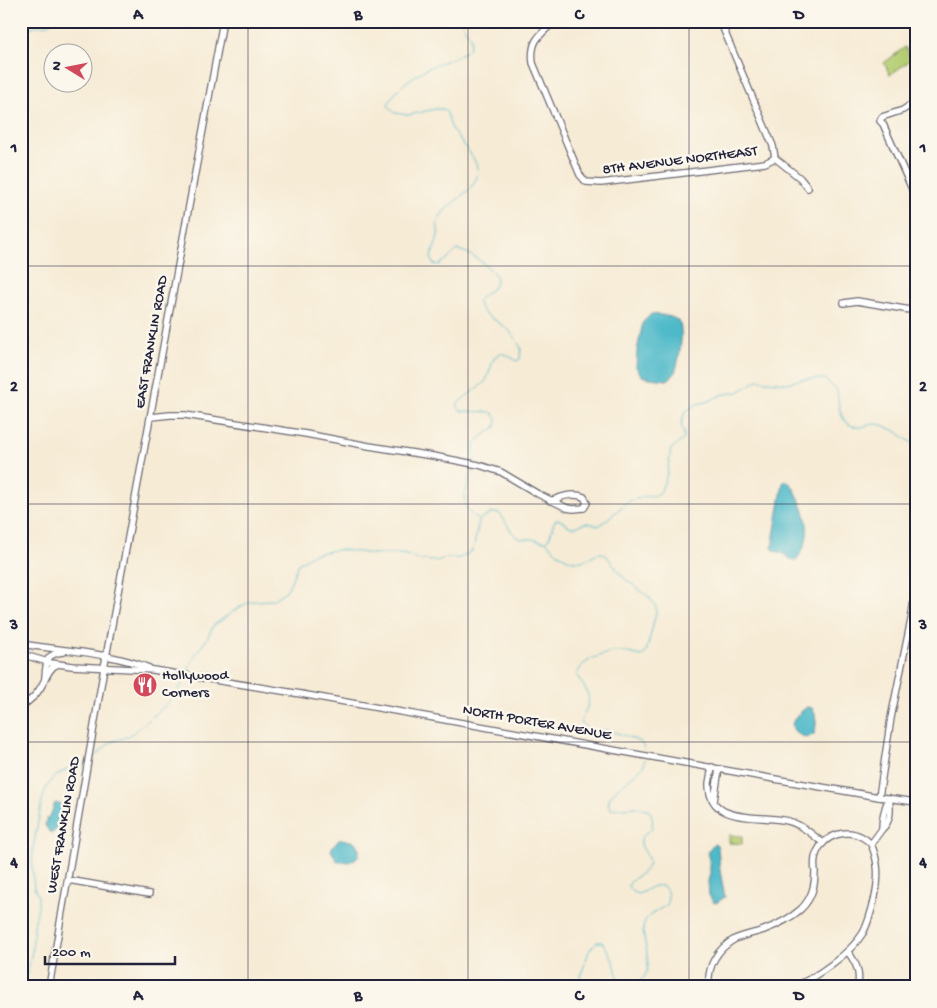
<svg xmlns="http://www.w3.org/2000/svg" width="937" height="1008" font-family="'Gochi Hand',sans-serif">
<rect width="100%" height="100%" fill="#fbf7ec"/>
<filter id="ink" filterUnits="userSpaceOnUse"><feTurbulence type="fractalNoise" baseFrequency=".02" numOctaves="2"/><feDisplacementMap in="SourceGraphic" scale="10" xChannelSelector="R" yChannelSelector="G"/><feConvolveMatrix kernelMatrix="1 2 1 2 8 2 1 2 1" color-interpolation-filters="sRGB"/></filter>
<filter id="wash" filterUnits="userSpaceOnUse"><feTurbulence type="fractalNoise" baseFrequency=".0096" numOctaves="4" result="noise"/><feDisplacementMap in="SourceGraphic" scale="20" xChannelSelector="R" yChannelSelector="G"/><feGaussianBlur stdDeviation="1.12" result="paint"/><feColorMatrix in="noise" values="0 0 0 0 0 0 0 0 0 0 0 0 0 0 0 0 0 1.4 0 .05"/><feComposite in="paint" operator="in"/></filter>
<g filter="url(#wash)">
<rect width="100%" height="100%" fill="#f6ebd5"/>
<!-- green -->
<g fill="#b5cd72" stroke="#6c7856">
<path d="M905,47L912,59L890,75L884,63Z"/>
<path d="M729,835L742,836V844L729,843Z"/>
</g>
<!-- water -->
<g fill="#4db9c9" stroke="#386e82">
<path d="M651,314C659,315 672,315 678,321C685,327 679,363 675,372C674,376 670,378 667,380L650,378L642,376L636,367L637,351L643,322Z"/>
<path d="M785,480C793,484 796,492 799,499C807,517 811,530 803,549C800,554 799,558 794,561L782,553L775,551L772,548L783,483Z"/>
<path d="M807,707L812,708C817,716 817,725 814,734L807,738C784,730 791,719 807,707Z"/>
<path d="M55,803L64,805L57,829L52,833H50L45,825L47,818L51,814Z"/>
<path d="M340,839H342L355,842L359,849L358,857L349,862L337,861L331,850L333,846Z"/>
<path d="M714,843L716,844L718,847L720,871L725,897L716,903L713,902L709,895L708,881L710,874V864L708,856V851Z"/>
</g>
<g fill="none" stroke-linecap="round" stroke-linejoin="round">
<!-- stream -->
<g stroke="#4db9c9" stroke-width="1">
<path d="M461,21L471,39L469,49C461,55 451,59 441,63C438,64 434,65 430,67C415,75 393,89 388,106L395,113L408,115L435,109H444C450,116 448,124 453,131C463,148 490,166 471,187C462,198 448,204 440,217C434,227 440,226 438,235C437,243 433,250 431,257L433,264L439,265L449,258L457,250C469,251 489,266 496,276L495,286L480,298L477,302L484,313L508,329L516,340L521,348L520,359L517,361L507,355L500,353L494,358L486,381L458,403L457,406L461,411L490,412L494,414L497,419L496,427C486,434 472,440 474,454C474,457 475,459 475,462"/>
<path d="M21,35L34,26L46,25L52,21"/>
<path d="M474,466C469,484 454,507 478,519"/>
<path d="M479,520L492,513H499C505,519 512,536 519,538C522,540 527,538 531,539C536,539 541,542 546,541C556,552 571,567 587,559C593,556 597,551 605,554L623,577L650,598L656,607V613L646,653L641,656C633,654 622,651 614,652C600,655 580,660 577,676C584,687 592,694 587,707C585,713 582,716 581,722L586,729C593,732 599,730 606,730C610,730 637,740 640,742C643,745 645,749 645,753"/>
<path d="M547,541C553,535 550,525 557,519C563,520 565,525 571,527C577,528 581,523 587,523C591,523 596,525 599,526L629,501L647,496H654L661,491L667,474L671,449L684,439V433L681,425L685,412L697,404L707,402L721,395L738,392L758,380L786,383L805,379H824L837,390C839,406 839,427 860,427C865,427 870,424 875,424C883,424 887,428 894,430L916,446"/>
<path d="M186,673L196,654L207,639L213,626L235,610L249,602L255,601L272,600L286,591L289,586L298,564L313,554L336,550H344L373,554H403L412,557L420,560L436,561L447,558H460L472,551L474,546L479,521"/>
<path d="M89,761C99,755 102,749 110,743C116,739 123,739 128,736C134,733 139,728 144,724C160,710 178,697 185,677"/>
<path d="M23,987L28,972L32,950L34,926L38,906V896L34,888L32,867L33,848L42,801L46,788L53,778L69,768L86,762"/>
<path d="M574,987L578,984L589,951L592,947L597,942H602C607,949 611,955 614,963C616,970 617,978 623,984C626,986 631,987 634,986C634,986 640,981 640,981C659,967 637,936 645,921C649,914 660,909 667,905C668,896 669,892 663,886C660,886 657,885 654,886C642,890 638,901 628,886C632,877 644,874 648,866C652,855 635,846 643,836C645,833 650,831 652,828C653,821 653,815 648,809L634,807L611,809L608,804L610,797L617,789L643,767L645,759"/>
</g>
</g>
</g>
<g filter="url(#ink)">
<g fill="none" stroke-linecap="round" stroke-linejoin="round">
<defs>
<g id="minor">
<path d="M555,21C540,35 530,40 533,63L580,175L586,182L601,183L765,163L775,158"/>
<path d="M720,21L773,146L775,158"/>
<path d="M916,101L903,110L882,117L880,121L883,124L916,198"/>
<path d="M775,158L800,178L808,188"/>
<path d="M844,303L857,301L916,311"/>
<path d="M151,417L170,415H185L306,434L369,446L433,456L479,465L501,472L538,494L567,508L573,509L584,508L587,503L584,497C573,492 561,497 550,501"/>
<path d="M21,644C65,651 108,652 149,668"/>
<path d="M21,654L51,663L72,666L153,670L301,694L769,778L879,797L916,802"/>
<path d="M45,678C46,661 46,653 64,652"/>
<path d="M21,707C28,702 35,697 39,690C45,682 48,667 58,664"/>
<path d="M712,767C711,772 710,778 709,783C708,824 756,815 783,820C798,822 811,833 823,843"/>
<path d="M879,797L891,718L911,620L916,587"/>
<path d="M889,798C891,810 891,821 882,829C882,817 884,809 889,798Z"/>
<path d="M714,801L719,769"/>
<path d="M68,880L149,894"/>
<path d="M848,952C857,964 860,972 858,987"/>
<path d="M49,987L104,668L223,21"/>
<path d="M709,987C707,966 717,949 735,939C744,935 755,933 764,930C777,925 791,918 801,909C812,898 815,886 815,871C814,864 814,858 817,852C825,835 846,828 862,837C866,839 869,842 871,844L882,829"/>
<path d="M794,987C816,977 850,954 863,933C869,922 872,909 875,897C879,878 879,862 871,844"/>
</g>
</defs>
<!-- minor casing -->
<use href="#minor" stroke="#6c6871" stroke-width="8"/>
<!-- minor -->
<use href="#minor" stroke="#fff" stroke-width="5.5"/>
</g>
</g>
<!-- grid -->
<path fill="none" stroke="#22223b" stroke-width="1" stroke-opacity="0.55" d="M248,21V987M468,21V987M689,21V987M21,266H916M21,504H916M21,742H916"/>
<!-- icons -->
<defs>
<symbol id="restaurant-disc" viewBox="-11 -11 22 22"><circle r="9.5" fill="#d1495b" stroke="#fbf7ec"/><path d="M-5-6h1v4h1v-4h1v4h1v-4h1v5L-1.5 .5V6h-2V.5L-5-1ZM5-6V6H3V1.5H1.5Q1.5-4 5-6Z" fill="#fff"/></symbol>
</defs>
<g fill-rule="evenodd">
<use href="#restaurant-disc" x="131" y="671" width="28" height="28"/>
</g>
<g text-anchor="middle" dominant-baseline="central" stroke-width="5" stroke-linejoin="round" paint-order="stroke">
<!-- street labels -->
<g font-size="15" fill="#22223b" stroke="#fbf7ec">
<text transform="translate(680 161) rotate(-7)">8TH AVENUE NORTHEAST</text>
<text transform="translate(152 342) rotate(-80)">EAST FRANKLIN ROAD</text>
<text transform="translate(537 723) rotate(10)">NORTH PORTER AVENUE</text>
<text transform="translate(64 825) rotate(-80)">WEST FRANKLIN ROAD</text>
</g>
<!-- poi labels -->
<g font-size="15" fill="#22223b" stroke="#fbf7ec" text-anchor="start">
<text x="162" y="676">Hollywood<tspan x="162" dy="17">Corners</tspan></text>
</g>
</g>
<!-- margin -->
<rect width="937" height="1008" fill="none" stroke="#fbf7ec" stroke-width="55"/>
<!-- north arrow -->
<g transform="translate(68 68) rotate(280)"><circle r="24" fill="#fbf7ec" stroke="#a4a2a5"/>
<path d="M0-4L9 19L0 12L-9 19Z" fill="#d1495b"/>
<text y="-8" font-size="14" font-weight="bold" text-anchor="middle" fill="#22223b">N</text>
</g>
<!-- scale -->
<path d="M45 956v8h130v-8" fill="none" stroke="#22223b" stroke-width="2.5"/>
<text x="52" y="956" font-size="15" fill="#22223b" stroke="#fbf7ec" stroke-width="4" paint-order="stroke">200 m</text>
<rect x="28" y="28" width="882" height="952" fill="none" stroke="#22223b" stroke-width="2"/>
<g font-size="16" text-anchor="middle" font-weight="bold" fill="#22223b">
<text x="138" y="19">A</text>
<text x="358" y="19">B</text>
<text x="579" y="19">C</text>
<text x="799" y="19">D</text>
<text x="14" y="152">1</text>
<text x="923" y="152">1</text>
<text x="14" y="391">2</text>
<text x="923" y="391">2</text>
<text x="14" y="629">3</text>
<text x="923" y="629">3</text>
<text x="14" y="867">4</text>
<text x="923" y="867">4</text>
<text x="138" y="1000">A</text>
<text x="358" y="1000">B</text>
<text x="579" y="1000">C</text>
<text x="799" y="1000">D</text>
</g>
</svg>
